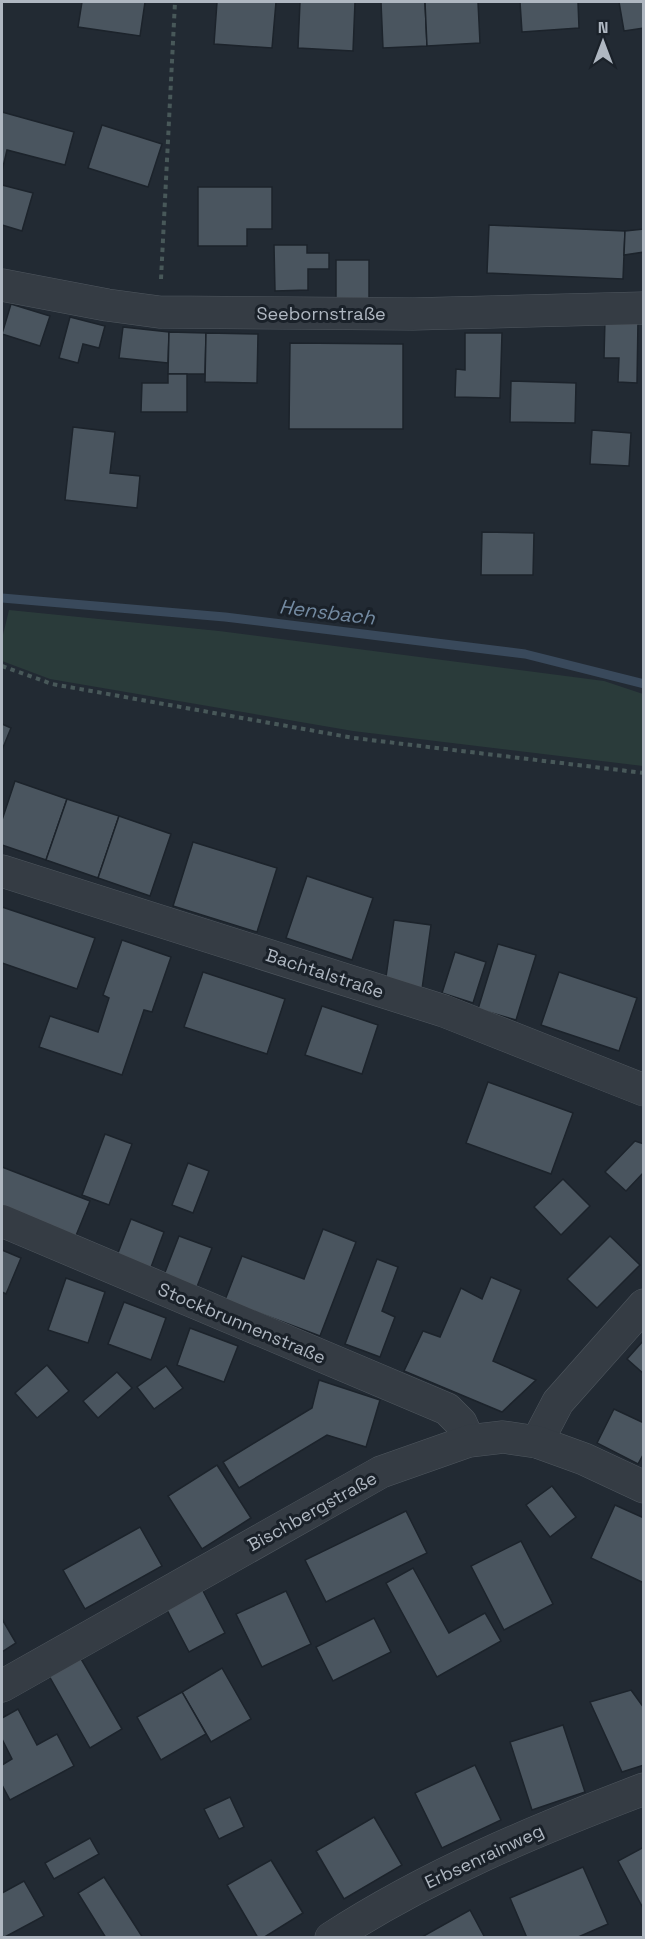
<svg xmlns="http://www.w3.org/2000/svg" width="645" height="1939" font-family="'Space Grotesk',sans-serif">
<rect width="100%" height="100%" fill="#222a33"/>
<!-- green -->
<path fill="#2a3b3a" d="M9,610L219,631L604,681L643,694V766L353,731L50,679L2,661V639Z"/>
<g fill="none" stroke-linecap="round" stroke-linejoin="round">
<!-- stream -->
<path stroke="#39495b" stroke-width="9" d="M2,598L225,617L525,654L644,684"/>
</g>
<!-- building -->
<g fill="#4a555f" stroke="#1c232b" stroke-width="1.5">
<path d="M82,2H145L140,36L78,27Z"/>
<path d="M217,2H276L272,48L214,44Z"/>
<path d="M300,2H355L353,51L298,48Z"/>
<path d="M381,2H425L427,46L383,48Z"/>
<path d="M425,2H478L480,43L427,46Z"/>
<path d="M520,2H578L579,28L522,32Z"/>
<path d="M619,2H644V28L624,31Z"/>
<path d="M2,112L74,132L65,165L7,150L2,171Z"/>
<path d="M102,125L162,144L148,187L88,168Z"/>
<path d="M2,185L33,193L22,231L2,225Z"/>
<path d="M198,187H272V229H247V246H198Z"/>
<path d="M489,225L625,231L623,279L487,273Z"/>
<path d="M644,229V252L624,255L625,231Z"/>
<path d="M274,245H307V253H329V269H308V290L275,291Z"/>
<path d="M336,260H369V301L336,302Z"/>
<path d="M11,304L50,316L40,346L2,334Z"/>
<path d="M70,317L105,326L99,348L83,344L78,363L59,358Z"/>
<path d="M605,319L638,320L637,383L618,382L619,358H604Z"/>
<path d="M123,327L169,332L168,363L119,358Z"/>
<path d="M169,332L206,333L205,374H168Z"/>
<path d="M206,333L258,334L257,383L205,382Z"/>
<path d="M465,333H502L500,398L455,397L456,369L465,370Z"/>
<path d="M290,343L403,344V429H289Z"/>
<path d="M168,374H187V412H141L142,383H168Z"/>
<path d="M511,381L576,383L575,423L510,422Z"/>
<path d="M73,427L115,432L110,473L140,476L137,508L65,500Z"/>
<path d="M592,430L631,433L629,466L590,464Z"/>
<path d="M482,532L534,533L533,575H481Z"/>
<path d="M2,724L11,728L2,750Z"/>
<path d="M15,781L67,799L46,860L2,845V820Z"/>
<path d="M67,799L119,816L98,878L46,860Z"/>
<path d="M119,816L171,834L150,896L98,878Z"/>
<path d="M193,842L277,868L257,932L173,906Z"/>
<path d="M307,876L373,898L352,960L286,938Z"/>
<path d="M2,907L95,938L77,989L2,963Z"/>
<path d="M394,920L431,925L422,989L385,984Z"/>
<path d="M122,940L171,957L152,1012L144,1010L122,1075L39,1047L50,1016L98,1032L109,998L103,995Z"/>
<path d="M498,944L536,955L516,1020L478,1009Z"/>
<path d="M455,952L486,962L473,1003L442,993Z"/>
<path d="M203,972L285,999L267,1054L184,1027Z"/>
<path d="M559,972L637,998L619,1051L541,1025Z"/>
<path d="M322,1006L378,1025L362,1074L305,1055Z"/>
<path d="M488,1082L573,1113L551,1174L466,1143Z"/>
<path d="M105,1134L132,1144L109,1205L82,1195Z"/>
<path d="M635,1141L644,1144V1172L626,1191L605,1172Z"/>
<path d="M188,1163L209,1171L193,1213L172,1205Z"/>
<path d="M2,1167L90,1201L75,1238L2,1210Z"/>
<path d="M563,1179L590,1206L561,1235L534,1207Z"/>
<path d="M131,1219L164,1232L150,1270L116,1258Z"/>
<path d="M323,1229L356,1242L320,1336L225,1300L242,1256L304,1279Z"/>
<path d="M179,1236L212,1248L195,1292L162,1280Z"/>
<path d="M610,1236L640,1265L597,1308L567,1279Z"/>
<path d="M2,1250L21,1258L6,1294L2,1292Z"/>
<path d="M377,1259L398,1267L382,1311L395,1317L380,1357L345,1344Z"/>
<path d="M491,1277L521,1290L493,1361L536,1380L502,1412L404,1371L423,1331L440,1337L461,1288L482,1299Z"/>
<path d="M66,1278L105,1292L88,1343L48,1330Z"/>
<path d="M124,1302L166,1318L151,1360L108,1344Z"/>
<path d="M190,1328L238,1346L224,1382L177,1365Z"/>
<path d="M644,1340V1374L627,1359Z"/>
<path d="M47,1365L69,1391L37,1418L15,1393Z"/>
<path d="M166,1366L183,1388L154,1409L137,1387Z"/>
<path d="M117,1372L132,1388L98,1418L83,1401Z"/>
<path d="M319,1380L380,1400L366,1447L327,1435L239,1488L223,1462L312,1408Z"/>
<path d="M614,1409L644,1423V1453L638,1464L597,1443Z"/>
<path d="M217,1465L251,1518L202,1549L168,1496Z"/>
<path d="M552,1486L576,1517L550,1537L526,1505Z"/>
<path d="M615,1505L644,1518V1583L591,1558Z"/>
<path d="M406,1511L427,1553L326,1602L305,1560Z"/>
<path d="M140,1527L162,1566L85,1609L63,1570Z"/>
<path d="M521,1541L553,1604L504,1630L471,1566Z"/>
<path d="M413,1568L449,1633L485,1613L501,1641L437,1677L386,1583Z"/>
<path d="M202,1589L225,1633L189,1652L166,1608Z"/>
<path d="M286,1591L311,1644L262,1667L236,1614Z"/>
<path d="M374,1618L391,1652L333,1681L316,1647Z"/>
<path d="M2,1619L16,1643L2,1652Z"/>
<path d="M80,1657L122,1729L90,1748L48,1674Z"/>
<path d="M222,1668L251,1719L211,1742L182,1692Z"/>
<path d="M631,1690L644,1708V1765L622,1772L590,1702Z"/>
<path d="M182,1692L206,1734L161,1760L137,1717Z"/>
<path d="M18,1709L37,1745L57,1734L74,1766L10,1800L2,1785V1765L12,1759L2,1739V1718Z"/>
<path d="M563,1725L585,1792L532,1810L510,1742Z"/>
<path d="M475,1765L501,1820L442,1848L415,1793Z"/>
<path d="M230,1797L244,1827L219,1839L204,1809Z"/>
<path d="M374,1817L402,1865L344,1899L316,1851Z"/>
<path d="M90,1838L99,1854L54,1879L45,1863Z"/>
<path d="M644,1847V1910L618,1861Z"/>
<path d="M271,1860L303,1913L263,1938H258L227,1885Z"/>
<path d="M583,1867L608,1924L576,1938H527L510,1898Z"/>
<path d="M104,1877L143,1938H106L78,1893Z"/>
<path d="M24,1881L44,1916L3,1938L2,1934V1893Z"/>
<path d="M470,1910L485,1938H420Z"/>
</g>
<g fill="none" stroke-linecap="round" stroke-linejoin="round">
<defs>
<g id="street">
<path d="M2,285L107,305L159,312L413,314L644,308"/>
<path d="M2,871L444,1011L644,1090"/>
<path d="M2,1221L447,1409L461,1423L469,1441"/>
<path d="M537,1442L558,1402L644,1305"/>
<path d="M2,1686L381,1472L469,1441L503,1437L537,1442L584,1459L644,1487"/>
<path d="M331,1938C428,1875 536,1830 644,1789"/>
</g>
</defs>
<!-- street casing -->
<use href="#street" stroke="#4f575f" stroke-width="33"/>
<!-- path -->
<g stroke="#485859" stroke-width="4" stroke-dasharray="4.5 4.5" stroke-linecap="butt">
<path d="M161,279L175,2"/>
<path d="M2,666L52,684L354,738L644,773"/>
</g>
<!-- street -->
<use href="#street" stroke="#353c44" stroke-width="32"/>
</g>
<g text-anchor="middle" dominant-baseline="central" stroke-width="6" stroke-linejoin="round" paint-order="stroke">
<!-- street labels -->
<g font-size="18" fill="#afb7c1" stroke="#1a2129">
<text x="321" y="313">Seebornstraße</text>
<text transform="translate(325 973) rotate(18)">Bachtalstraße</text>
<text transform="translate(242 1323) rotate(23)">Stockbrunnenstraße</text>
<text transform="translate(312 1511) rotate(-29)">Bischbergstraße</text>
<text transform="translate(484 1856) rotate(-25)">Erbsenrainweg</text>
</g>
<!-- water labels -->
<g font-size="20" font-style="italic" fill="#738aa1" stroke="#1a2129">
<text transform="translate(327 612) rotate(7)">Hensbach</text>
</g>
</g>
<!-- border -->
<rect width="645" height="1939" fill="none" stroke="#afb7c1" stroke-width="6"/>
<!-- north arrow -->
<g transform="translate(603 42)" stroke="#1a2129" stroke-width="4.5" paint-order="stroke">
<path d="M0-4.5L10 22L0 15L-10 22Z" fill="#afb7c1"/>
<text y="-9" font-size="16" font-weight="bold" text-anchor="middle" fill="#afb7c1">N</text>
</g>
</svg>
